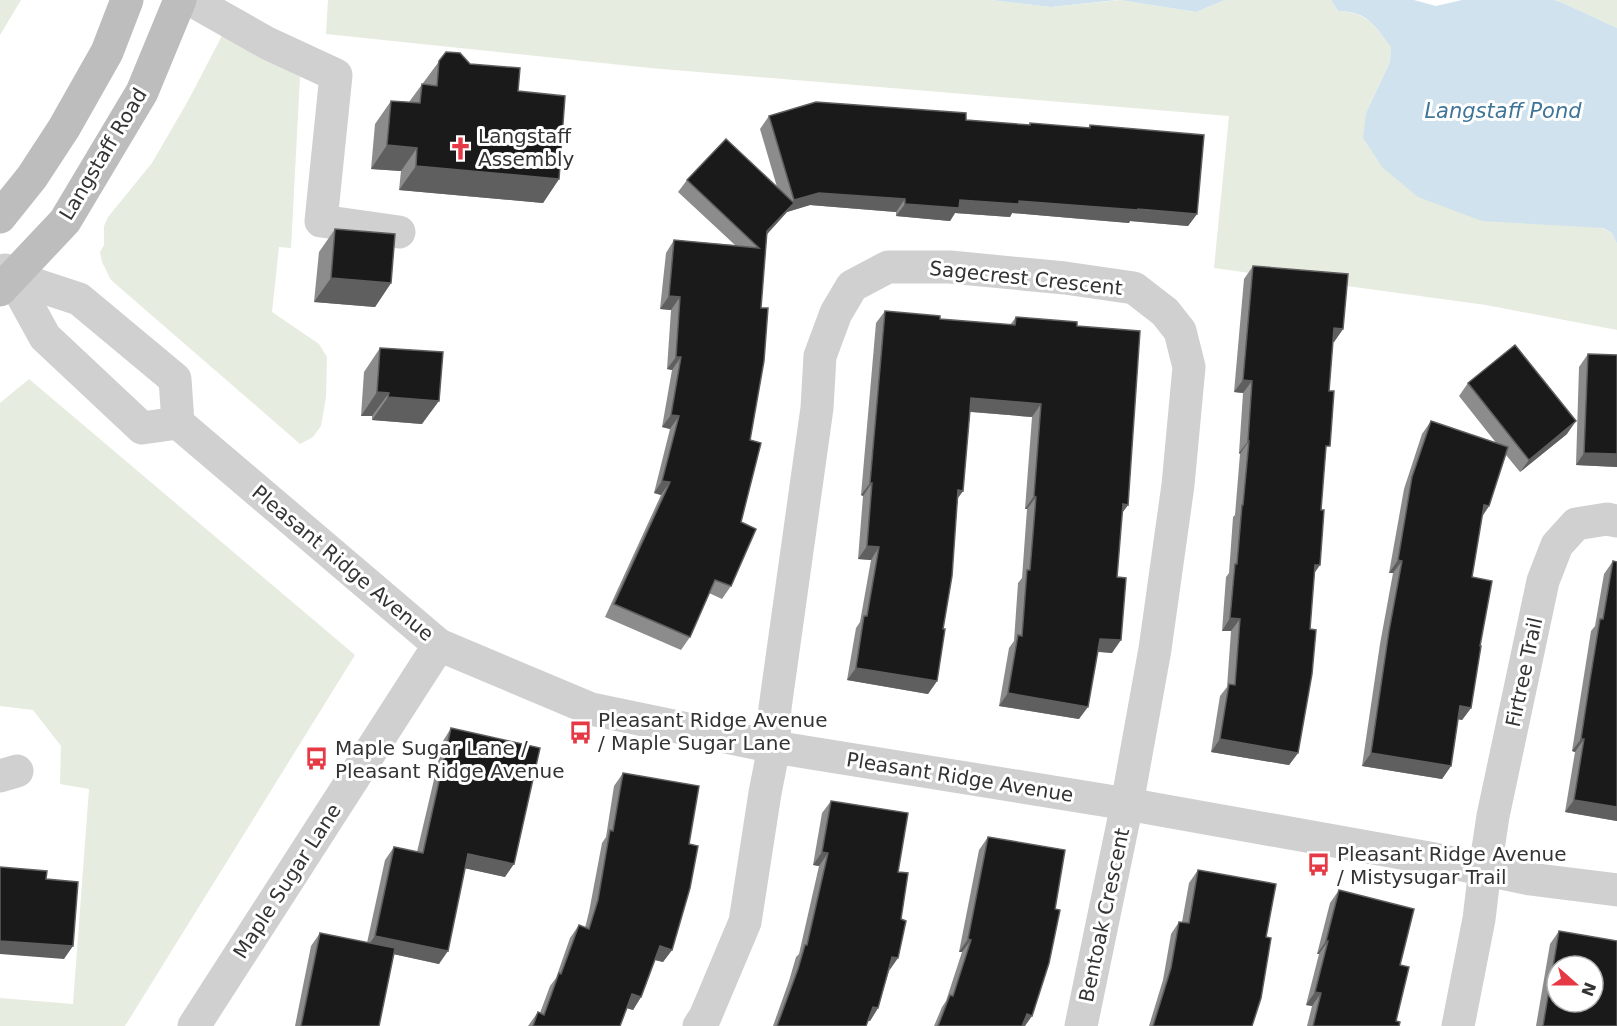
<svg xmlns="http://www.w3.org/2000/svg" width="1617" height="1026" font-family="'DejaVu Sans',sans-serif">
<rect width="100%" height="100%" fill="#fff"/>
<!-- green -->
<g fill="#e6ecdf">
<path d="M0,0H21L0,35Z"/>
<path d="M328,0H991L1051,7L1120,0L1196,12L1225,0H1331L1338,11C1367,12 1375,26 1391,47L1390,62L1366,113L1612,233L1617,244V330L1486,305L1214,268L1229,116L650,68L326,34Z"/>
<path d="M1554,0H1617V28L1563,3Z"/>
<path d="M226,28L300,77L291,248L279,247L272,312L319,344L327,357L326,397L321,426L313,437L300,444L111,280L102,262L100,252L104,245V226L108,217L152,163L189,99Z"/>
<path d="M29,379L355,655L125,1026H0V998L73,1004L89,789L60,784L61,746L33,710L0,706V403Z"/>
</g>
<!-- water -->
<g fill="#cfe2ee">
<path d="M991,0H1117L1051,7Z"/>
<path d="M1120,0H1225L1196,12Z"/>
<path d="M1331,0H1414L1436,6L1462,0H1554L1563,3L1617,28V244L1612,233L1603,228L1482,221L1418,197L1383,168L1363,138L1366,113L1390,62L1391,47C1375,26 1367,11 1338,11Z"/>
</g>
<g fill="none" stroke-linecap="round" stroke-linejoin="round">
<!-- minor -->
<g stroke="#d0d0d0" stroke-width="33">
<path d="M191,0L267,43L336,75L321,221L399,232"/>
<path d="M0,776L17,771"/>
<path d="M194,1026L439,645"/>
<path d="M699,1026L705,1017L745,922L765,793L774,747L775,708L817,408L820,356L836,313L852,286L888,267H950L1065,278L1134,288L1165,312L1180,331L1189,367L1178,485L1155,649L1127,804L1081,1026"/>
<path d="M1458,1026L1479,919L1485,869L1493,816L1543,581L1557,545L1576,524L1607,519L1617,521"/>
</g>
<!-- tertiary -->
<g stroke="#d0d0d0" stroke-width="33">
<path d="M5,270L12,277L45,337L142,428L178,423"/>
<path d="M12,277L79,299L175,379L178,423L439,645L591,709L774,747L1127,804L1429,858L1530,879L1617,890"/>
</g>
<!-- secondary -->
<g stroke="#bdbdbd" stroke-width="33">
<path d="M0,217L32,177L64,128L107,52L127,0"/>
<path d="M0,290L65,221L142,92L180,0"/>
</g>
</g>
<!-- wall -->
<g fill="#8c8c8c">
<path d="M446,52L470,64L518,91L559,179L543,203L399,190L401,171L371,169L375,124L391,101L409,102Z"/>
<path d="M769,116L966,120L1029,125L1030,123L1088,128L1090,125L1197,214L1188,226L1130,221L1129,223L1012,213L1010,217L955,213L950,221L896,216V212L810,205L787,212L767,234L750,440L741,522L731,586L722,599L709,593L690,637L681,650L605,617L661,495L654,493L670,429L662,427L672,370L667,369L671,310L660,309L666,253L674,240L735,245L678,192L687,180L777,187L760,129Z"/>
<path d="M335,229L391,283L375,307L314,302L319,252Z"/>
<path d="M1253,266L1343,329L1334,342H1333L1329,391L1326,452L1298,753L1289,765L1211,752L1220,696L1227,687L1231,631H1222L1226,577L1229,573L1233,517L1235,515L1240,454L1239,453L1243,393L1234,392L1244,279Z"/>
<path d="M885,311L940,319L1010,325L1016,317L1077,326L1128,505L1122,513L1117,577L1112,653L1098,652L1079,719L999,706L1009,648L1014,641L1018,583L1022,578L1027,509H1025L1032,417L970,412L963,491L958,498L937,681L928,694L847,680L856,628L860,622L871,560L858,559L863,496L861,495L876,323Z"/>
<path d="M380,348L422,424L372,420V416H361L364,372Z"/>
<path d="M1588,354L1617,355V467L1576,465L1579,367Z"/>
<path d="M1468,383L1567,434L1520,472L1506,455L1489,506L1482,517L1472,577L1480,646L1471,708L1462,720L1458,719L1451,766L1442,779L1362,766L1380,644L1393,573H1389L1404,489L1422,434L1431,421L1497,444L1459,396Z"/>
<path d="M1613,561L1617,562V821L1565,812L1575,752L1572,751L1591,631L1595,626L1604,574Z"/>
<path d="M451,728L505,877L465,868L439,964L393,954L379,1026H295L311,946L320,933L367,943L385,860L394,847L417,852L443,741Z"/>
<path d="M623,773L672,950L663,962L655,960L641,997L633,1010L627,1008L620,1026H528L538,1012L540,1013L550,986L556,978L570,938L579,925L585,928L589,912L602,843L606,837L614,786Z"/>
<path d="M831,801L898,872L889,971L878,1008L870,1021H868L866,1026H773L789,981L796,957L799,954L819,866L813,865L822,813Z"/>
<path d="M988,837L1025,1026H934L942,1007L946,1001L962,952H959L979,850Z"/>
<path d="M1198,870L1266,937L1252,1026H1149L1163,980L1171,934L1179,922H1182L1189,883Z"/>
<path d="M1339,890L1400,965L1396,1021L1399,1026H1307L1312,1006L1306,1005L1319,954H1317L1330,903Z"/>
<path d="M1559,931L1617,1026H1536L1550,944Z"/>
</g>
<!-- shaded-wall -->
<g fill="#5f5f5f">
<path d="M387,145L417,148L401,171L371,169Z"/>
<path d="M416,166L559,179L543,203L399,190Z"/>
<path d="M819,193L905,199L896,212L810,205L787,212L759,243L767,231L787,210L794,200Z"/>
<path d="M960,200L1019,201L1197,214L1188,226L1130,221L1129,223L1012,213L1010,217L955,213L950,221L896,216L905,204Z"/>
<path d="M331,278L391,283L375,307L314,302Z"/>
<path d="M669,296L680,297L671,310L660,309Z"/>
<path d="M1334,328L1343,329L1334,342L1325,341Z"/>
<path d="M676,357H681L672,370L667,369Z"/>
<path d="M1243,380L1252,381L1243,393L1234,392Z"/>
<path d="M377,392L389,393L372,416H361Z"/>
<path d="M388,397L439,401L422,424L372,420Z"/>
<path d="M971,398L1041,404L1032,417L962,411Z"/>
<path d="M671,415L679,416L670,429L662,427Z"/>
<path d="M1576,421L1567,434L1520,472L1529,460Z"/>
<path d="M1248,441H1249L1240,454L1239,453Z"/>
<path d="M1584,453L1617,454V467L1576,465Z"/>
<path d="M662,481L670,482L661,495L654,493Z"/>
<path d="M870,483H872L863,496L861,495Z"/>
<path d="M958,490L963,491L954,503Z"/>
<path d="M1034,496L1036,497L1027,509H1025Z"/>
<path d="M1123,504L1128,505L1119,517Z"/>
<path d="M1484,505L1489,506L1480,519Z"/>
<path d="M867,546L879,547L871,560L858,559Z"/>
<path d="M1398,560L1402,561L1393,573H1389Z"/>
<path d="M1315,565H1320L1311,578Z"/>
<path d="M1230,618L1240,619L1231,631H1222Z"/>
<path d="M1100,639L1121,640L1112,653L1092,651Z"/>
<path d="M856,668L937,681L928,694L847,680Z"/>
<path d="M1008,693L1088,707L1079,719L999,706Z"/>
<path d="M1460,706L1471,708L1462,720L1451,718Z"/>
<path d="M1220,739L1298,753L1289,765L1211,752Z"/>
<path d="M1581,739H1584L1575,752L1572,751Z"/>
<path d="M1371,753L1451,766L1442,779L1362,766Z"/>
<path d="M1574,800L1617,807V821L1565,812Z"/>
<path d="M822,852L828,853L819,866L813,865Z"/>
<path d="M468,854L514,864L505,877L459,867Z"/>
<path d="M375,936L448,951L439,964L366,948Z"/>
<path d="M968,939L971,940L962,952H959Z"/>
<path d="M0,941L73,946L64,959L0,954Z"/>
<path d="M1326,941H1328L1319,954H1317Z"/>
<path d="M660,946L672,950L663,962L651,959Z"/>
<path d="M892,957L898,958L889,971Z"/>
<path d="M1315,992L1321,993L1312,1006L1306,1005Z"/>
<path d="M632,994L641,997L633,1010L623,1007Z"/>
<path d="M873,1007L878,1008L870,1021L864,1020Z"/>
<path d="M1027,1014L1032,1016L1025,1026H1018Z"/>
</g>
<!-- building -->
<g fill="#1a1a1a" stroke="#5f5f5f" stroke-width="1.5" fill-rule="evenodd">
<path d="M446,52L460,53L470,64L520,68L518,91L565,96L559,179L416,166L417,148L387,145L391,101L420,103L422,84L437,86L439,61Z"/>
<path d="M816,102L966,113V120L1030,125V123L1090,128V125L1204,135L1197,214L1138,209V210L1019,201V204L960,200L959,208L905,204V199L819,193L794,200L769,116Z"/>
<path d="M726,139L794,203L767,231L761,308H768L764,361L750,440L761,443L741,522L756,529L731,586L715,580L690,637L614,604L670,482L662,481L679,416L671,415L681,357H676L680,297L669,296L674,240L759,248L687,180Z"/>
<path d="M335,229L395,234L391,283L331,278Z"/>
<path d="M1253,266L1348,274L1343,329L1334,328L1329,391H1334L1330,446H1326L1321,510H1324L1320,565H1315L1310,629L1316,630L1312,674L1298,753L1220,739L1229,684L1235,685L1240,619L1230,618L1235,564H1237L1242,505H1243L1249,441H1248L1252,381L1243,380Z"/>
<path d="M885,311L940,316V319L1015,325L1016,317L1077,322V326L1140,331L1128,505L1123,504L1117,577L1126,578L1121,640L1100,639L1088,707L1008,693L1018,635L1022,636L1027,570H1030L1036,497L1034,496L1041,404L971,398L963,491L958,490L952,576L943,629H945L937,681L856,668L864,616H867L879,547L867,546L872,483H870Z"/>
<path d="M1515,345L1576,421L1529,460L1468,383Z"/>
<path d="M380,348L443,352L439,401L388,397L389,393L377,392Z"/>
<path d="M1588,354L1617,355V454L1584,453Z"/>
<path d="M1431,421L1508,447L1489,506L1484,505L1472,577L1492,581L1480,646H1481L1471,708L1460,706L1451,766L1371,753L1389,631L1402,561L1398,560L1412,477Z"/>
<path d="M1613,561L1617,562V807L1574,800L1584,739H1581L1590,680L1600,619H1603Z"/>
<path d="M451,728L540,748L514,864L468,854L448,951L375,936L394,847L423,853Z"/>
<path d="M623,773L699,786L689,844L698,846L690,888L672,950L660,946L641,997L632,994L620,1026H533L538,1012L544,1015L559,973L561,974L579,925L589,929L598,900L610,830L613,831Z"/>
<path d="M831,801L908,813L898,872L908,873L901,919L906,921L898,958L892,957L878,1008L873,1007L866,1026H777L798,969L805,945H807L828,853L822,852Z"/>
<path d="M988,837L1065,850L1055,909L1060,910L1049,963L1032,1016L1027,1014L1022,1026H938L950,995L953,996L971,940L968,939Z"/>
<path d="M0,867L47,871L46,879L78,882L73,946L0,941Z"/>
<path d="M1198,870L1276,884L1266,937L1271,938L1261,998L1252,1026H1153L1171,968L1179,922L1189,923Z"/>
<path d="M1339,890L1414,909L1400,965L1409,967L1396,1021L1400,1022L1399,1026H1313L1321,993L1315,992L1328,941H1326Z"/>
<path d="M1559,931L1617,941V1026H1543ZM1557,966H1593V1002H1557Z"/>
<path d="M320,933L395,948L379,1026H301Z"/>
</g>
<!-- icons -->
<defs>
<symbol id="church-bare" viewBox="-9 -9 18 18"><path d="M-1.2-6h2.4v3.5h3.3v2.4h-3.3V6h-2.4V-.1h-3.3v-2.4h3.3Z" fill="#e63946" stroke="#fff" stroke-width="2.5" paint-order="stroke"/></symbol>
<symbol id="bus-bare" viewBox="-9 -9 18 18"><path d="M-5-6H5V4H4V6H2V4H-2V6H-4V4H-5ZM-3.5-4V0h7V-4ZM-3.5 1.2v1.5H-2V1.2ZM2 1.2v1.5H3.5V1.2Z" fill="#e63946" stroke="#fff" stroke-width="2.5" paint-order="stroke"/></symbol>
</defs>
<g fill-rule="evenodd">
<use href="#church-bare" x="444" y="132" width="33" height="33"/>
<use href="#bus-bare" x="564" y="716" width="33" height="33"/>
<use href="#bus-bare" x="300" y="742" width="33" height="33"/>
<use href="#bus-bare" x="1302" y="848" width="33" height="33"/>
</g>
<g text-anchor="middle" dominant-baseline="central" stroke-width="6" stroke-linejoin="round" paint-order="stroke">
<!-- poi labels -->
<g font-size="20" fill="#333" stroke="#fff" text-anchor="start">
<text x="478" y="136">Langstaff<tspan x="478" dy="23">Assembly</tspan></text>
<text x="598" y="720">Pleasant Ridge Avenue<tspan x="598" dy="23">/ Maple Sugar Lane</tspan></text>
<text x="335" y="748">Maple Sugar Lane /<tspan x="335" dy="23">Pleasant Ridge Avenue</tspan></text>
<text x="1337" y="854">Pleasant Ridge Avenue<tspan x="1337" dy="23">/ Mistysugar Trail</tspan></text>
</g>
<!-- street labels -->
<g font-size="20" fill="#333" stroke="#fff">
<text transform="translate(103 154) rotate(-59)">Langstaff Road</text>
<text transform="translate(1026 278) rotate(6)">Sagecrest Crescent</text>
<text transform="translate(343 563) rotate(40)">Pleasant Ridge Avenue</text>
<text transform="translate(1524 672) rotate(-78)">Firtree Trail</text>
<text transform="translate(960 777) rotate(9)">Pleasant Ridge Avenue</text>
<text transform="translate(287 881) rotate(-57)">Maple Sugar Lane</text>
<text transform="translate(1104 915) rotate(-78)">Bentoak Crescent</text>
</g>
<!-- water labels -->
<g font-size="21" font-style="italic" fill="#3f7597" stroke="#fff">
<text x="1503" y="111">Langstaff Pond</text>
</g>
</g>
<!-- north arrow -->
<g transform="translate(1575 984) rotate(111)"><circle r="28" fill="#ffffff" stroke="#adadad" stroke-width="1.5"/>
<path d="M0-4.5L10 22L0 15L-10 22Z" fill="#e63946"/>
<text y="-9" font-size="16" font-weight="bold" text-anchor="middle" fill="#333333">N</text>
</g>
</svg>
